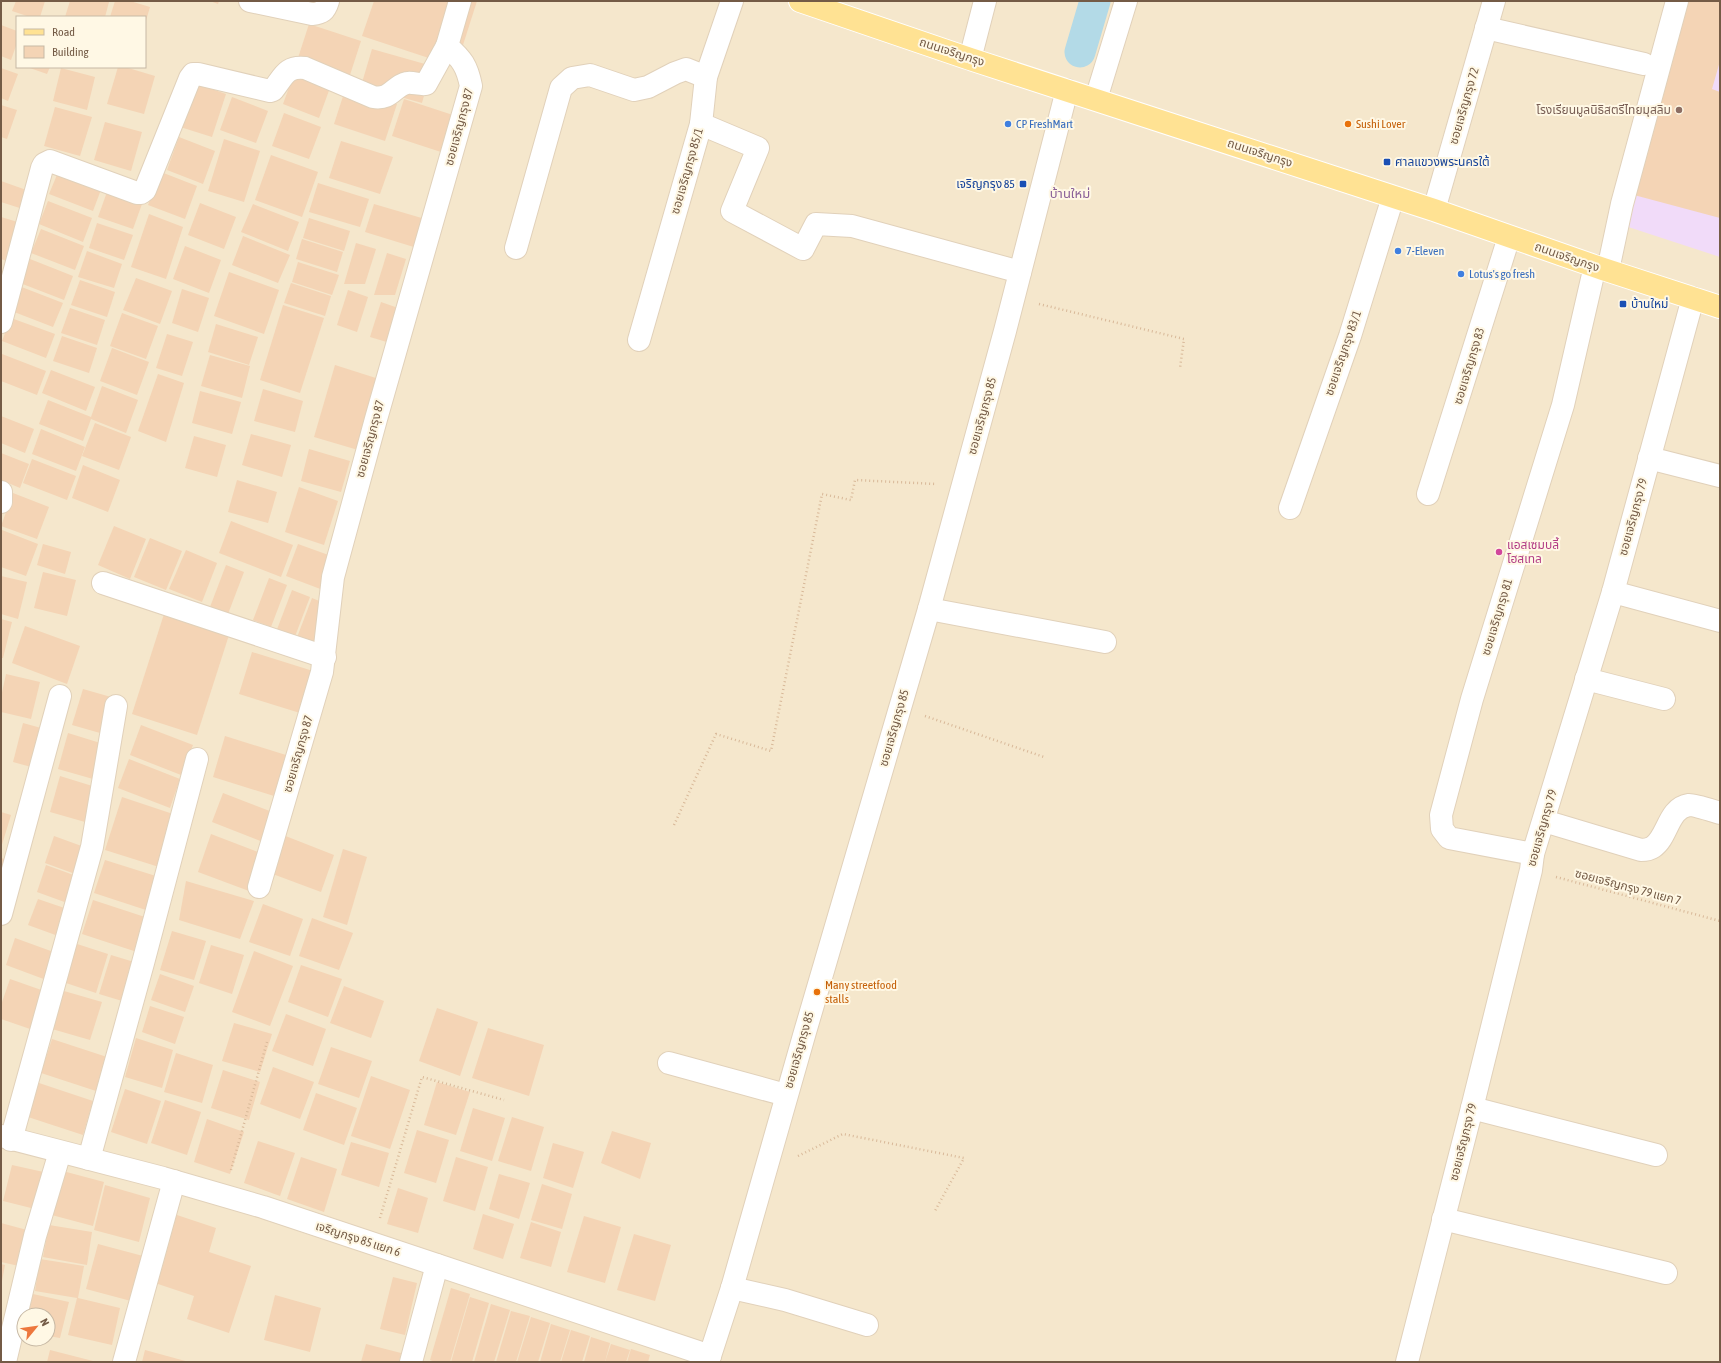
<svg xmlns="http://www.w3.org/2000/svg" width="1721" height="1363" font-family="'Asap Condensed','Noto Sans Thai',sans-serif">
<rect width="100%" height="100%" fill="#fdf4de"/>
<!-- residential -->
<path fill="#f5e7cc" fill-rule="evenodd" d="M1,1H1720V1362H1ZM17,17H145V67H17ZM24,1315H48V1339H24Z"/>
<!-- education -->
<path fill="#f1dbf9" d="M1671,1H1720V257L1607,220Z"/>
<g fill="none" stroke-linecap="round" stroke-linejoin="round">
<!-- canal -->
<path stroke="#b3dae7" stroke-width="31" d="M1080,52L1095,1"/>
</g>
<!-- building -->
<g fill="#f4d4b5">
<path d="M16,1H45L40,17H30L12,11Z"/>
<path d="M70,1H105L109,2L105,17H65Z"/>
<path d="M115,1H130L150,7L145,24V17H110Z"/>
<path d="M210,1H219L218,4Z"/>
<path d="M374,1H477L456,67L362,36Z"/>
<path d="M1686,1H1720V61L1712,89L1720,92V218L1634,195Z"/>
<path d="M309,24L361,41L349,78L297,61Z"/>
<path d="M1,25L17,31V43L11,60L1,56Z"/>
<path d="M372,49L432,66L422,103L361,86Z"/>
<path d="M27,67H50L47,74Z"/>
<path d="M118,67H125L155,76L144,114L107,104Z"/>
<path d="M1,68L18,74L8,101L1,98Z"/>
<path d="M61,68L95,77L87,110L53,101Z"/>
<path d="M295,71L331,85L319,118L283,104Z"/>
<path d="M192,82L226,94L212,137L177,126Z"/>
<path d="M346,87L397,104L385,141L334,124Z"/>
<path d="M232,97L268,111L256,143L220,130Z"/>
<path d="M404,99L456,116L444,153L392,136Z"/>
<path d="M1,105L17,110L7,139L1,137Z"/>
<path d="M55,107L92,117L80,156L44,146Z"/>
<path d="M284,113L321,127L309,159L272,146Z"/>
<path d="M105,122L142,132L131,171L94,160Z"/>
<path d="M179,137L215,151L203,184L167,170Z"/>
<path d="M224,139L260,151L244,202L208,191Z"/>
<path d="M341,141L393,157L380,194L329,178Z"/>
<path d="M271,155L318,172L302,217L255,200Z"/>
<path d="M59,170L102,187L93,211L49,194Z"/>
<path d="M161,172L197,186L185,219L148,205Z"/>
<path d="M1,181L32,192L26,210L1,202Z"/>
<path d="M318,183L369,199L360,227L309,212Z"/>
<path d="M107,192L142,204L133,229L98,217Z"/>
<path d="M48,201L92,218L83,242L39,224Z"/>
<path d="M200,203L236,217L224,249L188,235Z"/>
<path d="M253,204L299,222L288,251L241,232Z"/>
<path d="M374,204L425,219L417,248L365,232Z"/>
<path d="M149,214L183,227L166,279L131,267Z"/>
<path d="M1,217L21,223L10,262L1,259Z"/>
<path d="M309,218L350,231L344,251L303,238Z"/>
<path d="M97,223L133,235L124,260L89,248Z"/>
<path d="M41,229L84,246L75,270L31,253Z"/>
<path d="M243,236L290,255L278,283L232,265Z"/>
<path d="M302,239L343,252L337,272L296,259Z"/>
<path d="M356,243L376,249L365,284H344Z"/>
<path d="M185,246L221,260L209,293L173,279Z"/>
<path d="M87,251L122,264L114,288L78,277Z"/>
<path d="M387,253L406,259L395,295H374Z"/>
<path d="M30,259L73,276L64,300L20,283Z"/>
<path d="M298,262L339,275L332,295L292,282Z"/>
<path d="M229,272L279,290L264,334L214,316Z"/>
<path d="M136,278L172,291L160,324L123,310Z"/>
<path d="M80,280L115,292L107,317L71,305Z"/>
<path d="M291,283L331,296L325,316L284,303Z"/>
<path d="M19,286L63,303L53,327L9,310Z"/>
<path d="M182,289L209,298L198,332L172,323Z"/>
<path d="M348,290L368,297L357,332L337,325Z"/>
<path d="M381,302L401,309L390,343L370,337Z"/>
<path d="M283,305L324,318L300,393L260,380Z"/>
<path d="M70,308L105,320L97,345L61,333Z"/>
<path d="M122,313L158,326L146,359L110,346Z"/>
<path d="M11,318L55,334L46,358L2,341Z"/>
<path d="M216,324L258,337L249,365L208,352Z"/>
<path d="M167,334L193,342L182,376L156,368Z"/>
<path d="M62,336L97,348L89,373L53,361Z"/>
<path d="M112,348L149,362L137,395L100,381Z"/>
<path d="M2,354L46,371L37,395L1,381Z"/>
<path d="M210,355L250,366L242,398L201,386Z"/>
<path d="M335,365L379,379L358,450L314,437Z"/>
<path d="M51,370L95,387L86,411L42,393Z"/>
<path d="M158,374L184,383L166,442L138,431Z"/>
<path d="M102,386L138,400L126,433L91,419L83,441L39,424L48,400L91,417Z"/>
<path d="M263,389L303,401L295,432L254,421Z"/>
<path d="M200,391L241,402L232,434L192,423Z"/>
<path d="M1,416L34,429L25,453L1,443Z"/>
<path d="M95,423L131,437L119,470L82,456Z"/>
<path d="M41,429L85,447L76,471L32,454Z"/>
<path d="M251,434L291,445L282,477L242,465Z"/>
<path d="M194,436L226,445L217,477L185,468Z"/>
<path d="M309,449L350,461L341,492L301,481Z"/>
<path d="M1,453L29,464L20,488L1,480Z"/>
<path d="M32,459L76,476L67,500L23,483Z"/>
<path d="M83,465L120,480L108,512L72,498Z"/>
<path d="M237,480L277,492L268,523L228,512Z"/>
<path d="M299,487L338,501L324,545L285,532Z"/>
<path d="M13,493L49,507L37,539L1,526Z"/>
<path d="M231,521L293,545L281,577L219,553Z"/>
<path d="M114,526L146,539L130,579L98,565Z"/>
<path d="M2,530L38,544L26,576L1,567Z"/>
<path d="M150,538L182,551L166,590L134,577Z"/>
<path d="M43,544L71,552L65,574L37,565Z"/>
<path d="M298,544L334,557L323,590L286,576Z"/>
<path d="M186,550L217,563L202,602L169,589Z"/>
<path d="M226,565L244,572L228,614L210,607Z"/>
<path d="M43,572L76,580L67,616L34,608Z"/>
<path d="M1,576L27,582L18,619L1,614Z"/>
<path d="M269,578L287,585L271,627L253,620Z"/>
<path d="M292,590L310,597L294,639L276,632Z"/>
<path d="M312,598L329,605L314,646L296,640Z"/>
<path d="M164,614L229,635L197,735L132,714Z"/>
<path d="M1,619L12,622L3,658H1Z"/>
<path d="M25,626L80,646L67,684L12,663Z"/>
<path d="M252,652L313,671L300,713L239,694Z"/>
<path d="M6,674L40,682L31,719L1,712V697Z"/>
<path d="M83,689L125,701L114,737L72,725Z"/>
<path d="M23,723L52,731L42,770L13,762Z"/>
<path d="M141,725L193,745L181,775L130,755Z"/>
<path d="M68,733L110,746L100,781L58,769Z"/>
<path d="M225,736L286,755L274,796L213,777Z"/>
<path d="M129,759L180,779L170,808L118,788Z"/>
<path d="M60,776L102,789L92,824L50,812Z"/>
<path d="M223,793L275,813L263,842L212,822Z"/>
<path d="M122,797L176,815L159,867L105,850Z"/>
<path d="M1,812L11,815L1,848Z"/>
<path d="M211,834L263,854L249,891L198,872Z"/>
<path d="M283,835L334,855L321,892L270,873Z"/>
<path d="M54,836L98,852L89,879L45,863Z"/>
<path d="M343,849L367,857L347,925L323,917Z"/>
<path d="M1,858L8,860L1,880Z"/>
<path d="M105,860L159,877L149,911L94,893Z"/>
<path d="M46,865L90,881L81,908L37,892Z"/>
<path d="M186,881L254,901L240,939L179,920Z"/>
<path d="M38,899L82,914L72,941L28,925Z"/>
<path d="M93,900L148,918L137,952L82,934Z"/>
<path d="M263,904L303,919L290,956L249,942Z"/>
<path d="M312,918L353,933L339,970L299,956Z"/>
<path d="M172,931L206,941L194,980L160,970Z"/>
<path d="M15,938L59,954L49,981L6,965Z"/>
<path d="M74,943L108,954L96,993L63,982Z"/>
<path d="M211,945L244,955L232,994L199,983Z"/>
<path d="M254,951L293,966L270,1026L232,1012Z"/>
<path d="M111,955L144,965L132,1004L99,994Z"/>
<path d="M301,965L342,979L328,1017L288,1002Z"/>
<path d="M160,974L194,986L185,1012L151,1000Z"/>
<path d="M10,979L47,992L33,1030L1,1019V1005Z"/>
<path d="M344,986L384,1001L371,1038L330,1023Z"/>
<path d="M64,991L102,1002L90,1040L52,1029Z"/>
<path d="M150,1006L184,1017L175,1044L142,1032Z"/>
<path d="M437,1008L478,1022L460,1076L419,1061Z"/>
<path d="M286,1014L326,1029L313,1066L272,1051Z"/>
<path d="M234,1023L272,1034L260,1072L222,1061Z"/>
<path d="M488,1028L544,1045L529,1096L472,1078Z"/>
<path d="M136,1038L173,1050L162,1088L125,1077Z"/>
<path d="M52,1039L107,1057L96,1091L41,1073Z"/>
<path d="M331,1047L372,1061L359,1098L318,1084Z"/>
<path d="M176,1053L213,1065L202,1103L164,1092Z"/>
<path d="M273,1067L314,1082L300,1119L260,1104Z"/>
<path d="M223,1070L260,1082L249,1120L211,1108Z"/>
<path d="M371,1076L410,1090L390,1149L351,1136Z"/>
<path d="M437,1082L470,1092L456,1135L424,1125Z"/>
<path d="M39,1083L93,1101L83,1135L28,1117Z"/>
<path d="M125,1089L161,1101L147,1144L111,1132Z"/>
<path d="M316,1093L357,1108L344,1145L303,1130Z"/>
<path d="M165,1100L201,1112L187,1155L151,1143Z"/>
<path d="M473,1108L505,1118L492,1161L460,1151Z"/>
<path d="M512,1117L544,1127L531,1171L498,1161Z"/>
<path d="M207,1119L244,1132L230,1174L194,1162Z"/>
<path d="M417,1130L449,1140L436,1183L404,1173Z"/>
<path d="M612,1131L651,1143L640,1179L601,1163Z"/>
<path d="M258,1141L295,1153L280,1196L244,1183Z"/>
<path d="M351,1142L389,1153L379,1187L341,1175Z"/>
<path d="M553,1143L584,1152L573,1188L543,1178Z"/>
<path d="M301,1157L337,1169L324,1212L287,1199Z"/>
<path d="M456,1157L488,1167L475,1211L443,1201Z"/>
<path d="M12,1165L48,1173L39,1210L3,1201Z"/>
<path d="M59,1170L104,1182L93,1226L48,1214Z"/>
<path d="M499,1174L530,1183L519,1219L489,1209Z"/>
<path d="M542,1184L572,1194L562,1229L531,1220Z"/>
<path d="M105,1185L150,1198L139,1242L94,1230Z"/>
<path d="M398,1188L428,1198L418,1233L387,1224Z"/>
<path d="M174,1214L216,1228L209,1252L251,1266L229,1333L187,1319L194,1296L152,1282Z"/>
<path d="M483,1214L514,1224L503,1259L473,1249Z"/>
<path d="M584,1216L621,1227L605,1283L567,1272Z"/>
<path d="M531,1222L561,1232L551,1267L520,1258Z"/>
<path d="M1,1223L27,1230L19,1266L1,1262Z"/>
<path d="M49,1225L92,1232L87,1265L43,1257Z"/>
<path d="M634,1234L671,1245L655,1301L617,1290Z"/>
<path d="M98,1244L143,1256L131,1301L86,1289Z"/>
<path d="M40,1259L84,1266L78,1298L120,1308L112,1345L68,1335L77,1298L35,1291Z"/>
<path d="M1,1264L5,1265L2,1281H1Z"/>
<path d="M393,1277L417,1283L405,1335L380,1329Z"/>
<path d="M451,1288L470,1294L450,1362H435L430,1360Z"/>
<path d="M33,1294L69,1302L60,1338L48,1336V1315H28Z"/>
<path d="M275,1295L321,1308L310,1352L264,1340Z"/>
<path d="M470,1297L489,1303L472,1362H451Z"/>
<path d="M491,1304L510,1310L494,1362H474Z"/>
<path d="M511,1311L530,1316L516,1362H496Z"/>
<path d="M531,1317L550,1323L538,1362H517Z"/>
<path d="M551,1324L570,1330L560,1362H540Z"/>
<path d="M571,1330L590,1336L582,1362H561Z"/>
<path d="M591,1337L610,1343L605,1362H584Z"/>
<path d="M366,1344L401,1353L399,1362H361Z"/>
<path d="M611,1344L630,1350L626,1362H605Z"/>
<path d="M631,1349L650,1355L648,1362H627Z"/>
<path d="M50,1350L93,1361V1362H47Z"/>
<path d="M145,1350L189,1362H142Z"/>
</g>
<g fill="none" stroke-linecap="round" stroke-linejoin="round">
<defs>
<g id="minor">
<path d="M250,1L312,14C322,13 325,11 328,1"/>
<path d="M1486,28L1644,64"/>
<path d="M970,59L985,1"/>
<path d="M1096,99L1126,1"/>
<path d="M701,124L758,148L732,211L803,249L816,224L852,226L1020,272"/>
<path d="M1434,210L1494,1"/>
<path d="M516,248L561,88L572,78L590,75L634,90L648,87L675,73L686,69L706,77"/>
<path d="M1608,270L1622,204L1677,1"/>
<path d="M1,322L42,168L44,164L50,161L137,193H141L145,190L190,78L193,74H198L270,91L273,90C284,76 286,66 305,68L373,97C392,100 393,86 407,83C413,82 420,85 426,84L447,46"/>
<path d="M639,340L701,124L706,77L732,1"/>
<path d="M1649,458L1720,476"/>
<path d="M1,492V502"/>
<path d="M1428,494L1509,237"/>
<path d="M1290,508L1350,336L1393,197"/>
<path d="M103,583L325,657"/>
<path d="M1613,592L1720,621"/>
<path d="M929,609L1105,642"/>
<path d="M1586,679L1664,699"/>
<path d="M1544,821L1641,850C1645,850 1650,849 1653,847C1668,837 1668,808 1689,805C1696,805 1713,811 1720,813"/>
<path d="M1533,854L1449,838L1442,829L1441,815L1472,699L1563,405L1595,266"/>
<path d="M259,887L322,672L333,577L376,419L471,86C467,66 462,59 447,46L460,1"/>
<path d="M1,914L60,696"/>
<path d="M669,1063L786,1095"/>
<path d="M1472,1108L1656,1155"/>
<path d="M1,1136L163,1178L263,1207L710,1356"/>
<path d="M11,1140L92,847L116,706"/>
<path d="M89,1159L143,963L197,759"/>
<path d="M1443,1219L1666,1273"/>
<path d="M732,1288L785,1300L867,1325"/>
<path d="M5,1362L35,1236L60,1152"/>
<path d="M124,1362L174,1181"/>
<path d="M411,1362L437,1265"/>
<path d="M708,1362L732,1288L805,1032L929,609L1005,331L1067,90"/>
<path d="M1407,1362L1472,1108L1531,870L1533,854L1613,592L1693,298"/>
</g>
<path id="major" d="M800,1L970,59L1434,210L1603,269L1720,307"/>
</defs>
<!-- minor casing -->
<use href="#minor" stroke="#e1d1ba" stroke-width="24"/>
<!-- major casing -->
<use href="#major" stroke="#fff" stroke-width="24"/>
<!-- path -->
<g stroke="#d8b898" stroke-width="2.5" stroke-dasharray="1 3" stroke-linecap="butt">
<path d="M1039,304L1184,339L1180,368"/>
<path d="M925,716L1044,757"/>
<path d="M674,825L716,734L771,751L822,494L851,500L855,480L936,484"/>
<path d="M1556,877L1720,921"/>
<path d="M798,1156L843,1134L964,1158L935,1211"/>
<path d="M231,1170L267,1042"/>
<path d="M380,1218L422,1077L504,1100"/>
</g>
<!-- minor -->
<use href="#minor" stroke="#fff" stroke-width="22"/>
<!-- major -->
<use href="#major" stroke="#ffe293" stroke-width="22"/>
</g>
<!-- markers -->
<circle fill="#8d6e63" stroke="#fff8e5" stroke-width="1.5" cx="1679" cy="110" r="4"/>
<g fill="#3f7fe0" stroke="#fff8e5" stroke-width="1.5">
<circle cx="1008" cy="124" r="4"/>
<circle cx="1398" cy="251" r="4"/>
<circle cx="1461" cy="274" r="4"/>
</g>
<g fill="#e8710a" stroke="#fff8e5" stroke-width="1.5">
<circle cx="1348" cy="124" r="4"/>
<circle cx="817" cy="992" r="4"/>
</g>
<g fill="#1a4fb4" stroke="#fff8e5" stroke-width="1.5">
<rect x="1383" y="158" width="8" height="8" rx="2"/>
<rect x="1019" y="180" width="8" height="8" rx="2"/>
<rect x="1619" y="300" width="8" height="8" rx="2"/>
</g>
<circle fill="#d1479c" stroke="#fff8e5" stroke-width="1.5" cx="1499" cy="552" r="4"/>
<g text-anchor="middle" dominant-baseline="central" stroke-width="4" stroke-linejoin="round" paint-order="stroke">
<!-- street labels -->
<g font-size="12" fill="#745b46" stroke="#fff8e5">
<text transform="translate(952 52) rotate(18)">ถนนเจริญกรุง</text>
<text transform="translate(1464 106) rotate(-74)">ซอยเจริญกรุง 72</text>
<text transform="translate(459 127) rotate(-75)">ซอยเจริญกรุง 87</text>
<text transform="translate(1260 153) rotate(18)">ถนนเจริญกรุง</text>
<text transform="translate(687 171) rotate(-74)">ซอยเจริญกรุง 85/1</text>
<text transform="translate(1567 257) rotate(19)">ถนนเจริญกรุง</text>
<text transform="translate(1343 353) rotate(-71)">ซอยเจริญกรุง 83/1</text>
<text transform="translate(1469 366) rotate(-73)">ซอยเจริญกรุง 83</text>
<text transform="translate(982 416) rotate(-75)">ซอยเจริญกรุง 85</text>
<text transform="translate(370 439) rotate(-75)">ซอยเจริญกรุง 87</text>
<text transform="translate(1633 517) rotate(-75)">ซอยเจริญกรุง 79</text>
<text transform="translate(1497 617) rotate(-73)">ซอยเจริญกรุง 81</text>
<text transform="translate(894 728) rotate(-74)">ซอยเจริญกรุง 85</text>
<text transform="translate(298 754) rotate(-74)">ซอยเจริญกรุง 87</text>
<text transform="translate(1542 828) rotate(-74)">ซอยเจริญกรุง 79</text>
<text transform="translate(1628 887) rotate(15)">ซอยเจริญกรุง 79 แยก 7</text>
<text transform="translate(799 1050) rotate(-74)">ซอยเจริญกรุง 85</text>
<text transform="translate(1463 1142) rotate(-76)">ซอยเจริญกรุง 79</text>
<text transform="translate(358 1239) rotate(18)">เจริญกรุง 85 แยก 6</text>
</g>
<!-- education labels -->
<g font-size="12" fill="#785e54" stroke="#fff8e5" text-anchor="end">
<text x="1671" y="110">โรงเรียนมูลนิธิสตรีไทยมุสลิม</text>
</g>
<!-- shop labels -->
<g font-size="12" fill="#366cbe" stroke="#fff8e5" text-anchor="start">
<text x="1016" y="124">CP FreshMart</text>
<text x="1406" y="251">7-Eleven</text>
<text x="1469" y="274">Lotus's go fresh</text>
</g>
<!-- food labels -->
<g font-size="12" fill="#c56008" stroke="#fff8e5" text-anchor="start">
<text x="1356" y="124">Sushi Lover</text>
<text x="825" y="985">Many streetfood<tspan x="825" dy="14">stalls</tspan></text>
</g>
<!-- transit labels -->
<g font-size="12" fill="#164399" stroke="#fff8e5" text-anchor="start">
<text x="1395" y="162">ศาลแขวงพระนครใต้</text>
<text x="1015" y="184" text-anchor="end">เจริญกรุง 85</text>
<text x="1631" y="304">บ้านใหม่</text>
</g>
<!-- hotel labels -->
<g font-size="12" fill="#b23c85" stroke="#fff8e5" text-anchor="start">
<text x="1507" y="545">แอสเซมบลี้<tspan x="1507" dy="14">โฮสเทล</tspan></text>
</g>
<!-- neighbourhood labels -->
<g font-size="13" fill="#8b6198" stroke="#fff8e5">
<text x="1070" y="193">บ้านใหม่</text>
</g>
</g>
<!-- border -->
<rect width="1721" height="1363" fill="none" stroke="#745b46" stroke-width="4"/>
<!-- legend -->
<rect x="16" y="16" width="130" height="52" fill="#fff8e5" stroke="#c7b9a5"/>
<rect x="24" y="29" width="20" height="6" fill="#ffe293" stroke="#c7b9a5"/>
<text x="52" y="36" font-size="12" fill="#745b46">Road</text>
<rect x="24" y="46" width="20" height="12" fill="#f4d4b5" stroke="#c7b9a5"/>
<text x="52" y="56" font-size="12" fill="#745b46">Building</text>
<!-- north arrow -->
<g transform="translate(36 1327) rotate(61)"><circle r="19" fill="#fff8e5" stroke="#c7b9a5"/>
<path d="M0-3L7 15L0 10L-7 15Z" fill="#ed773d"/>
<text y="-6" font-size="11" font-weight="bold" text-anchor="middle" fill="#745b46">N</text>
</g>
</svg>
